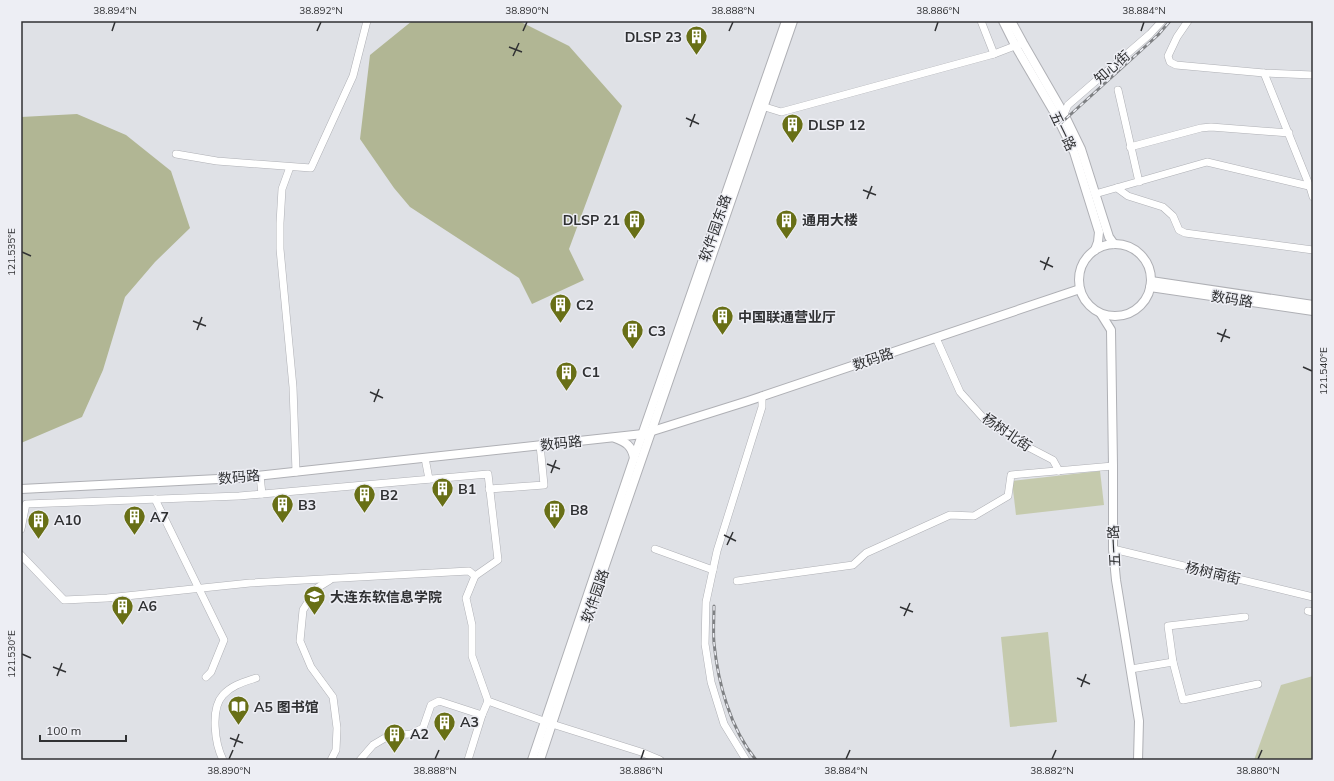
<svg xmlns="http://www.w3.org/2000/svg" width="1334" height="781" font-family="Mulish,'Noto Sans SC',sans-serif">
<rect width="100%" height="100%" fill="#dfe1e6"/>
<!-- green -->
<g fill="#c5caad">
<path d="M1100,471L1104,505L1016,515L1012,481Z"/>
<path d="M1048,632L1057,722L1010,727L1001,637Z"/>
<path d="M1313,676V760H1254L1281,685Z"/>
</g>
<!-- forest -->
<g fill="#b1b694">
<path d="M412,21H519L569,46L622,106L569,249L584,280L532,304L519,278L410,207L394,188L360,139L370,55Z"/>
<path d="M77,114L126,135L171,171L190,228L155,262L125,297L103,370L82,417L21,443V117Z"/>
</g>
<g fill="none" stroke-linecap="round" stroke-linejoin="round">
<defs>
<g id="minor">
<path d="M981,21L994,54"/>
<path d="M1188,21L1177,37L1168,56L1170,62L1176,65L1264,73L1313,75"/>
<path d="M1264,73L1310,187L1313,197"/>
<path d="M1118,90L1139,182"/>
<path d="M765,107L781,112L994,54L1020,44"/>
<path d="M1064,114L1068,105L1150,34L1162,21"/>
<path d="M1130,147L1201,128L1211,127L1289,133"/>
<path d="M176,154L217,161L311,168L353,76L367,21"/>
<path d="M290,167L282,189L280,223V249L293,387L296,472"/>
<path d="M1117,188L1128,196L1163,207L1173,216L1179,230L1185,233L1313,250"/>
<path d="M1095,194L1207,162L1313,187"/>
<path d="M936,338L960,392L986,421L1030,448L1053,460L1059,471"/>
<path d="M425,458L429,479"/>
<path d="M260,476L262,494"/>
<path d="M489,489L544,485L540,445"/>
<path d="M155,499L224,640L211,672L206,677"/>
<path d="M21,529L26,504L239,496L488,474L498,560L475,576L469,571L250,583L107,598L64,600L21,555"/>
<path d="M655,549L713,570"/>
<path d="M1113,549L1313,597"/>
<path d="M475,576L466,598L472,625V656L488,701L552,724L641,752L660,760"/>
<path d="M330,580L317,588L303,610L300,641L311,667L333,697L337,728L336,750L331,760"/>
<path d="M737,581L853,565L866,553L950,515L974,516L1008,496L1011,475L1113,466"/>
<path d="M1308,611L1313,612"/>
<path d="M1245,617L1168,626L1173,662L1183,700L1258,684"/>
<path d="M1131,669L1173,662"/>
<path d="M223,760C215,744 210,709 223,695C232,685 244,682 256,678"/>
<path d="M360,760L373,745L390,735L411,734L423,728L431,705L439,701L482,715"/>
<path d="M468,760L482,715L488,701"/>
<path d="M746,760L724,724L711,682L705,644L706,602L717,551L762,407V396"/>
</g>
<g id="major">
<path d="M1003,21L1016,47L1057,117L1074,152L1099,232L1098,242L1095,250"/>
<path d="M1011,21L1023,43L1064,114L1081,149L1109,237L1114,244"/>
<circle cx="1115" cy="280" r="36"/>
<path d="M1151,281L1313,305"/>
<path d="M1150,287L1313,311"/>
<path d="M1101,314L1111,330L1113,466V549L1116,580L1139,721L1138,760"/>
<path d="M615,438C626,442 632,446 634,458"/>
<path d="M21,489L238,478L643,434L748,401L1080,289"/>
<path d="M532,760L634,458L786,21"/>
<path d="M540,760L592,603L793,21"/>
</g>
</defs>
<!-- minor casing -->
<use href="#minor" stroke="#afb0b5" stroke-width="8"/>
<!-- major casing -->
<use href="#major" stroke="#afb0b5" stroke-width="10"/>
<!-- minor -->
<use href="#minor" stroke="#fff" stroke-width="7"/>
<!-- major -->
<use href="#major" stroke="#fff" stroke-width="8"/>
<defs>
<g id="rail">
<path d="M1060,124L1158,35L1170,21"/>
<path d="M714,606C714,618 713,631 714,643C718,683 730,728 756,760"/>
</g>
</defs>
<!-- rail casing -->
<use href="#rail" stroke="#7f8184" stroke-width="3"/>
<!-- rail -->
<use href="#rail" stroke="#edeef4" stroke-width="1.5" stroke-dasharray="4.5" stroke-linecap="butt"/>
</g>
<!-- ticks -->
<path fill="none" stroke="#303133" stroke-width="1.5" d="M112,31L115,22M317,31L321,22M523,31L527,22M729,31L733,22M935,31L938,22M1141,31L1144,22M509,47L522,52M513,56L519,43M686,118L699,124M690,127L695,114M863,190L876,195M867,199L872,186M22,252L31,256M1040,261L1053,267M1044,270L1049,257M193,321L206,326M197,330L202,317M1217,333L1230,338M1221,342L1226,329M1303,367L1312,371M370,392L383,398M374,402L379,389M547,464L560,469M551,473L556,460M724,535L736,541M727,545L733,532M900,607L913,612M904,616L910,603M22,654L31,658M53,667L66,672M57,676L62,663M1077,678L1090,684M1081,687L1086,674M230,738L243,743M234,747L239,734M229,759L233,750M435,759L439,750M641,759L644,750M846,759L850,750M1052,759L1056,750M1258,759L1262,750"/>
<!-- icons -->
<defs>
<symbol id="building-pin" viewBox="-11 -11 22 30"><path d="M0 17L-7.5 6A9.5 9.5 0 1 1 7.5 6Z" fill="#686f16" stroke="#edeef4"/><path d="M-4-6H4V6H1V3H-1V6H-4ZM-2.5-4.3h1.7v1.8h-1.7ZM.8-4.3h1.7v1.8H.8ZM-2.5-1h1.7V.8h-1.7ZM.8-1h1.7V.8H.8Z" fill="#fff"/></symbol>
<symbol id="university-pin" viewBox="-11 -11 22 30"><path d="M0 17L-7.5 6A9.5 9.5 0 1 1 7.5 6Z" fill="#686f16" stroke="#edeef4"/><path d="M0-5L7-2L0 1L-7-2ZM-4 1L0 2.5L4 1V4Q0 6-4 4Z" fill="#fff"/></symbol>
<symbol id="library-pin" viewBox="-11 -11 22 30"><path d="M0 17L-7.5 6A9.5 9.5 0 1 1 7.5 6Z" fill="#686f16" stroke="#edeef4"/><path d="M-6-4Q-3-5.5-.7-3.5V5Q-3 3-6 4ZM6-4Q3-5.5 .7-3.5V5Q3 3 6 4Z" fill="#fff"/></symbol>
</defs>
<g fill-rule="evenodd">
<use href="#building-pin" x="684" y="24" width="25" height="34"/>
<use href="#building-pin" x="780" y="112" width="25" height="34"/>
<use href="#building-pin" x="622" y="208" width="25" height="34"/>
<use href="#building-pin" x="774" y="208" width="25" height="34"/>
<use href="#building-pin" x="548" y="292" width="25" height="34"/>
<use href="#building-pin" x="710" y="304" width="25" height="34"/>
<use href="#building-pin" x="620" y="318" width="25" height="34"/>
<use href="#building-pin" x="554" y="360" width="25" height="34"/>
<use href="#building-pin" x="430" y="476" width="25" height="34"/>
<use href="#building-pin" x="352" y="482" width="25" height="34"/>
<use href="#building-pin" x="270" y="492" width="25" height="34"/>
<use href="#building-pin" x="542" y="498" width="25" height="34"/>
<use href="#building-pin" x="122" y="504" width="25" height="34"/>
<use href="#building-pin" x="26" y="508" width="25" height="34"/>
<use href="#university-pin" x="302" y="584" width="25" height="34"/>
<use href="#building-pin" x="110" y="594" width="25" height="34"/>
<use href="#library-pin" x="226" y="694" width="25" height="34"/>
<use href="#building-pin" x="432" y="710" width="25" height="34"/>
<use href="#building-pin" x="382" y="722" width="25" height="34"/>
</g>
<g text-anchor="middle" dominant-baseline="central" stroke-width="3" stroke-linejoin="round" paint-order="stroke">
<!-- poi labels -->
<g font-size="14" font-weight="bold" fill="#303133" stroke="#edeef4" text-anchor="start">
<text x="682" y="37" text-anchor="end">DLSP 23</text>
<text x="808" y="125">DLSP 12</text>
<text x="620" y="220" text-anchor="end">DLSP 21</text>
<text x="802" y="220">通用大楼</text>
<text x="576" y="305">C2</text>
<text x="738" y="317">中国联通营业厅</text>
<text x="648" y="331">C3</text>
<text x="582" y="372">C1</text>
<text x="458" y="489">B1</text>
<text x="380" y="495">B2</text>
<text x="298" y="505">B3</text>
<text x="570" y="510">B8</text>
<text x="150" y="517">A7</text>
<text x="54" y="520">A10</text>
<text x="330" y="597">大连东软信息学院</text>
<text x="138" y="606">A6</text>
<text x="254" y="707">A5 图书馆</text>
<text x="460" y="722">A3</text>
<text x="410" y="734">A2</text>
</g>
<!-- street labels -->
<g font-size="14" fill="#303133" stroke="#edeef4">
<text transform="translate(1112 67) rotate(-41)">知心街</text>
<text transform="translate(1063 131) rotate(64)">五一路</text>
<text transform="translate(715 228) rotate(-71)">软件园东路</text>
<text transform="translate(1232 299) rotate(9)">数码路</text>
<text transform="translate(873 359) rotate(-19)">数码路</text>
<text transform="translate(1007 432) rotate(34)">杨树北街</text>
<text transform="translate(561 443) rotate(-6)">数码路</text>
<text transform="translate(239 477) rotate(-5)">数码路</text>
<text transform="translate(1114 546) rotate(-93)">五一路</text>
<text transform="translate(1213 573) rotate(13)">杨树南街</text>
<text transform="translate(595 596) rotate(-71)">软件园路</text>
</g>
</g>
<!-- border -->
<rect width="1334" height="781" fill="none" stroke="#edeef4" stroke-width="44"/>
<!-- scale -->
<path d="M40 735v6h86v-6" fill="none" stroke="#303133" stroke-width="2"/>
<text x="46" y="735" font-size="12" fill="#303133" stroke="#edeef4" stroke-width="3" paint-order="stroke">100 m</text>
<rect x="22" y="22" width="1290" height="737" fill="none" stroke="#303133" stroke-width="1.5"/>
<g font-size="10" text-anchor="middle" fill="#303133">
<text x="115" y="14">38.894°N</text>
<text x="321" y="14">38.892°N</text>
<text x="527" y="14">38.890°N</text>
<text x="733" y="14">38.888°N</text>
<text x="938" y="14">38.886°N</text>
<text x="1144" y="14">38.884°N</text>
<text transform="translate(11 252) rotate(-90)" y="4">121.535°E</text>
<text transform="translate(1323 371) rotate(-90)" y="4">121.540°E</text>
<text transform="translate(11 654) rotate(-90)" y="4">121.530°E</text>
<text x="229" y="774">38.890°N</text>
<text x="435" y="774">38.888°N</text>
<text x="641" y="774">38.886°N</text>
<text x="846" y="774">38.884°N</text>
<text x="1052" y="774">38.882°N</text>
<text x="1258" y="774">38.880°N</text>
</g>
</svg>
